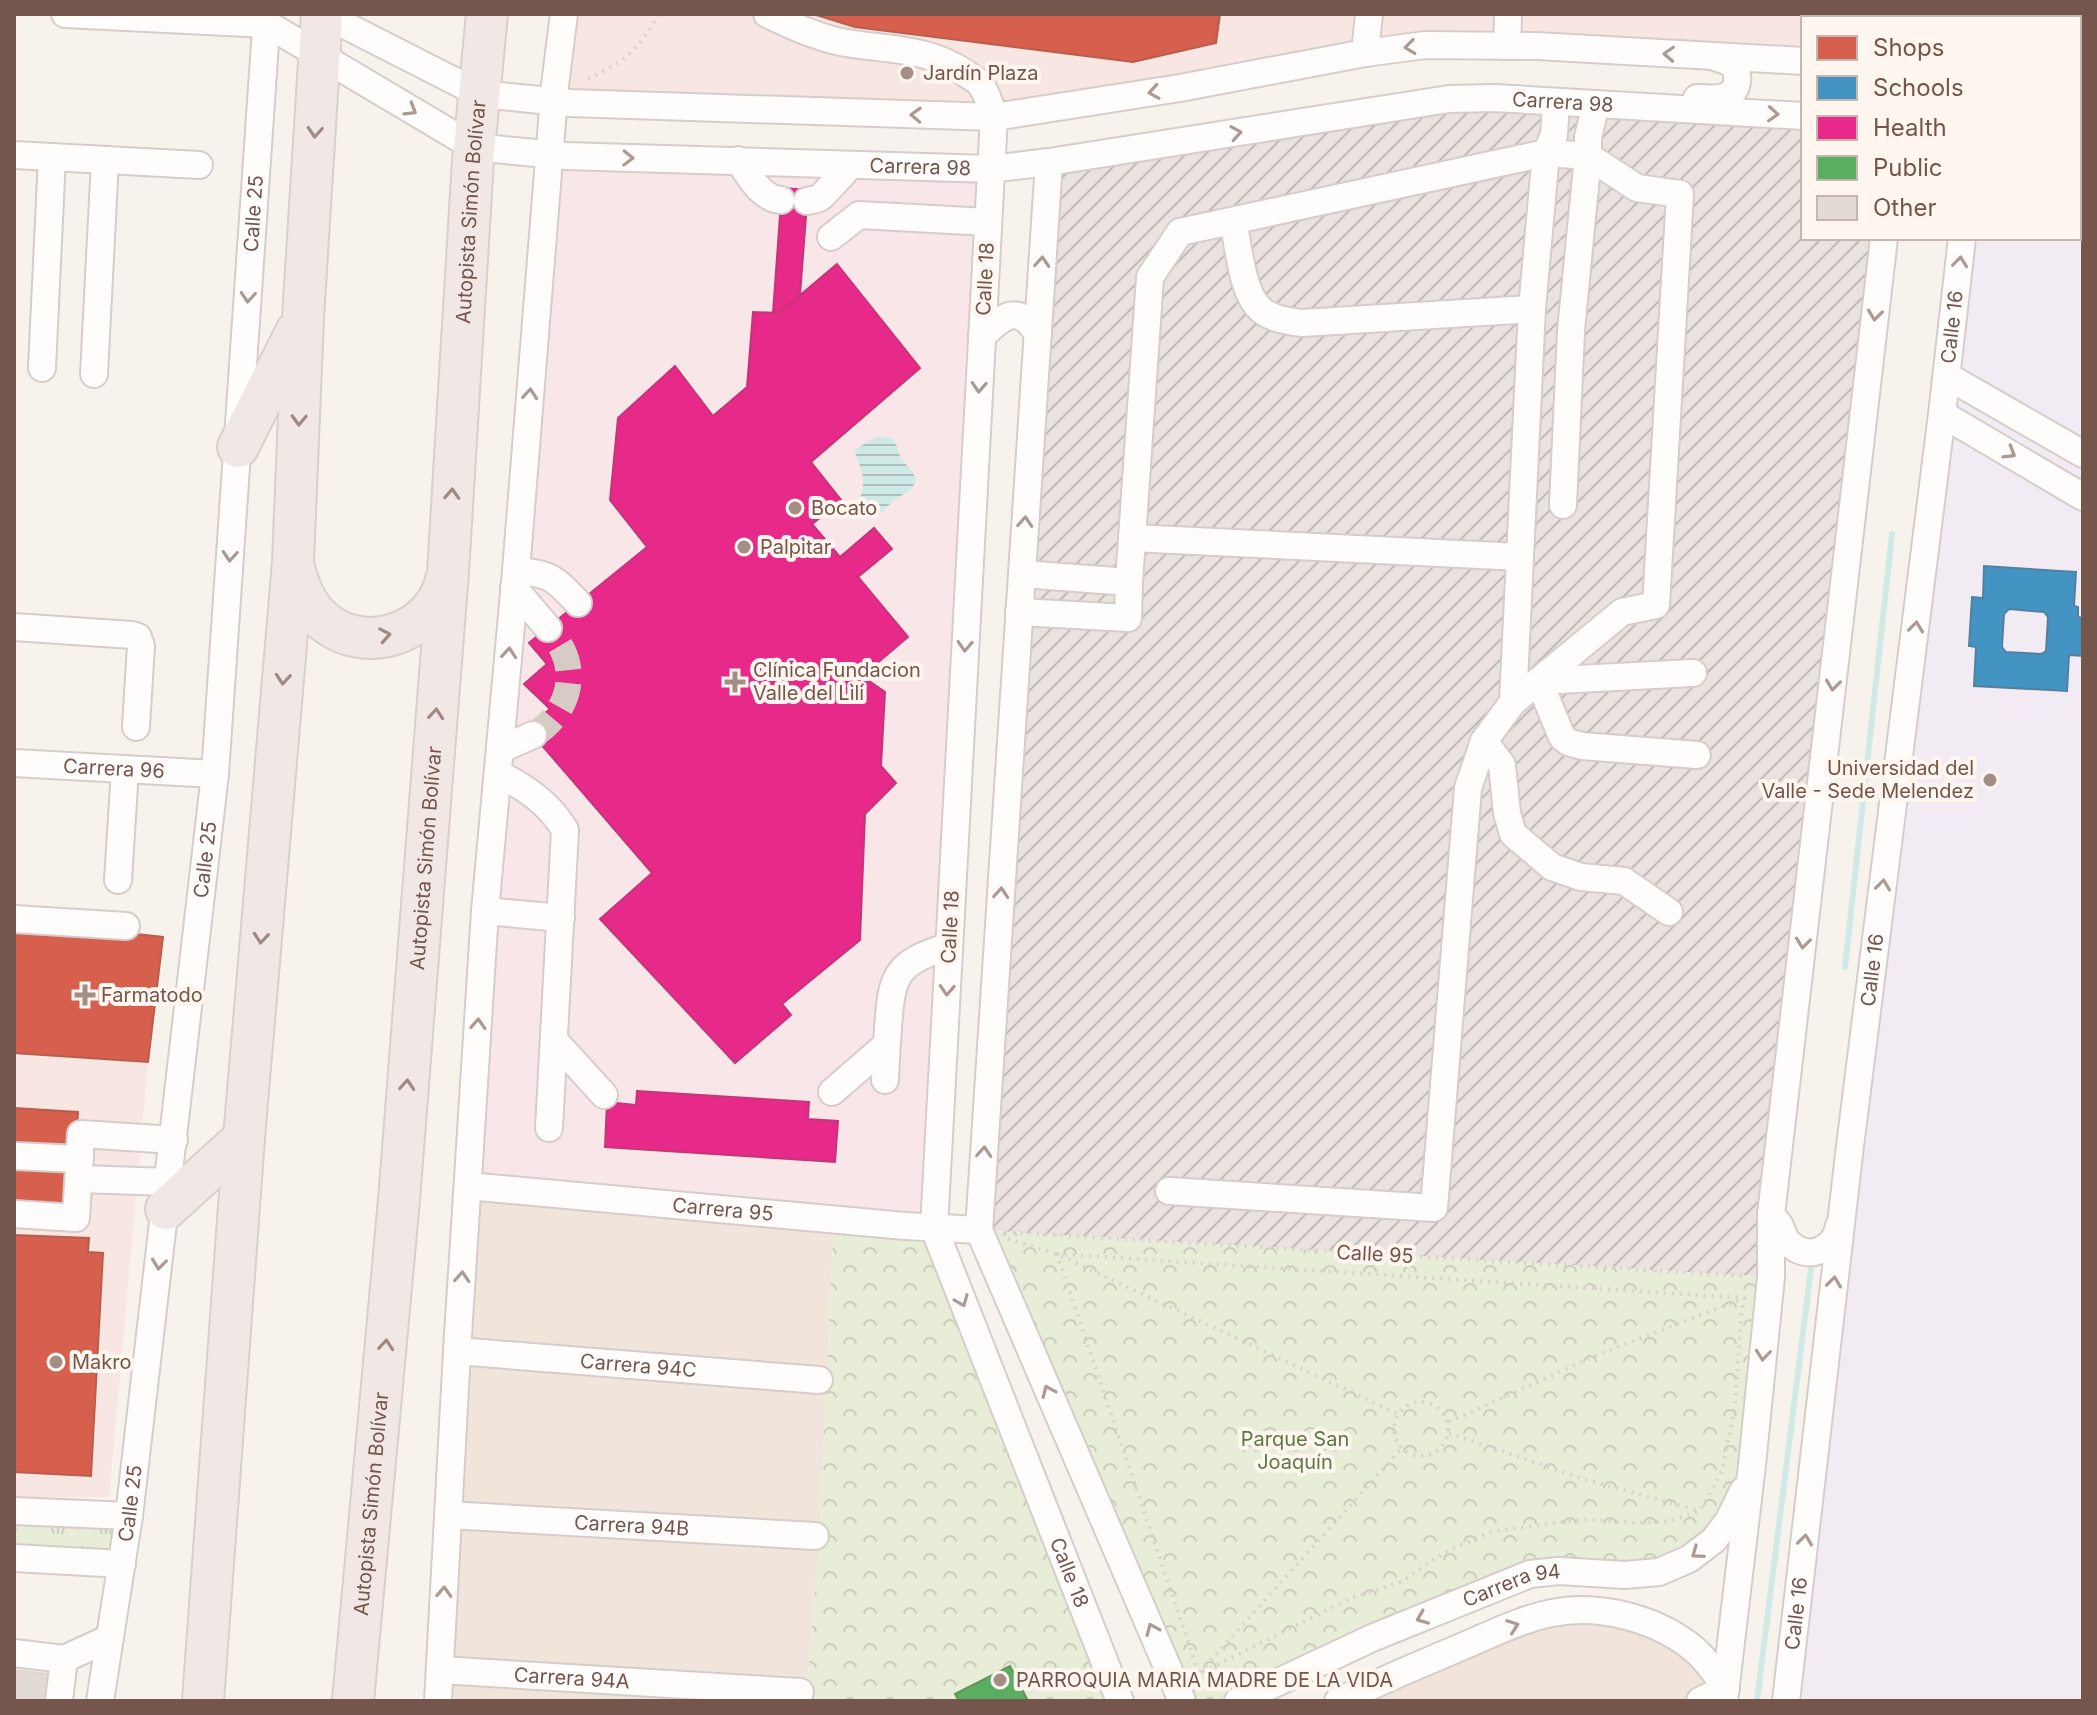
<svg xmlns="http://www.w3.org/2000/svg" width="2097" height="1715" font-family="Inter,sans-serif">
<defs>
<pattern id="industrial-furrows" width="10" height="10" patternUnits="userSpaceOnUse" patternTransform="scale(2)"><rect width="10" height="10" fill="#eae2de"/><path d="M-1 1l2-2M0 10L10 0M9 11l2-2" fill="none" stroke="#c2bab6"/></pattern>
<pattern id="grass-tufts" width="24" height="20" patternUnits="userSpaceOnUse" patternTransform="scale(2)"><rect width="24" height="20" fill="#e8edd8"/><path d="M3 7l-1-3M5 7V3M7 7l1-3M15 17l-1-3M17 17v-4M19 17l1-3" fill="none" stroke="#cacdbb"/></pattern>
<pattern id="park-crowns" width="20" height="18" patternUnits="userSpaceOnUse" patternTransform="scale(2)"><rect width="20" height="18" fill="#e8edd8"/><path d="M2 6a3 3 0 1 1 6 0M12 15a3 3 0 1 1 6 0" fill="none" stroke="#cacdbb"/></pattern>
<pattern id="water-rules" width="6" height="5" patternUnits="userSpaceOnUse" patternTransform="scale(2)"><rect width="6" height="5" fill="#cfe9e7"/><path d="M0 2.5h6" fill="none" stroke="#adc0bd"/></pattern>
</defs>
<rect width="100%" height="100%" fill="#f8f2ed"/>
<!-- residential -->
<g fill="#f0e4db">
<path d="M468,1186L834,1219L819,1542L806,1701H443Z"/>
<path d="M1632,1617L1714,1671L1700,1701H1338L1516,1624Z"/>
</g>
<!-- commercial -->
<g fill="#f7e6e1">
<path d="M564,14H1910V18H1803V61L1507,46L994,117L570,103L555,85Z"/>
<path d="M14,1053L148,1062L109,1497H14Z"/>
</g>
<!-- industrial -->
<path fill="url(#industrial-furrows)" d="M1449,99L1803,116V238H1884L1771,1277L979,1230L1049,162Z"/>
<!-- education -->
<path fill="#f3ebf3" d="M1986,14H2083V1701H1786L1962,238H2079V18H1985Z"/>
<!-- medical -->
<path fill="#f9e6e8" d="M550,155L991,169L934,1228L468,1186Z"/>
<!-- grass -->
<path fill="url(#grass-tufts)" d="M14,1511L129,1516L122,1564L14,1558Z"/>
<!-- park -->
<g fill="url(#park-crowns)">
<path d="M834,1219L934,1228L1120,1701H1028L1010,1667L956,1694L959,1701H806L819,1542Z"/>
<path d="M979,1230L1771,1277L1752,1465L1689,1559L1559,1571L1238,1701H1182Z"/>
</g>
<!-- water -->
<path fill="url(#water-rules)" d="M876,437C897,435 896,444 901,460C910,468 923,479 909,491C904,495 898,496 893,501C885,508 879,519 867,519C862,519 854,515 849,513C869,492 865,475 854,450Z"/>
<!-- shops -->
<g fill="#d6604d" stroke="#b95d4d" stroke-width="2">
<path d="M813,14H1220L1216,43L1133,62L855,27Z"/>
<path d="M14,921L163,937L148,1062L14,1053Z"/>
<path d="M14,1108L78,1112L76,1150L14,1146Z"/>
<path d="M14,1165L72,1168L70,1204L14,1201Z"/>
<path d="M14,1235L89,1238L88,1252L103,1253L91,1476L14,1472Z"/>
</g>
<!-- schools -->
<path fill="#4393c3" stroke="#5281a0" stroke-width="2" fill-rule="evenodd" d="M1984,566L2076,572L2074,606L2078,607V617L2083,618V656L2069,655L2067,691L1974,686L1976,647L1969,646L1972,597L1983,598ZM2009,609L2044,612L2048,617L2046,651L2041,654L2006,652L2002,647L2004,614Z"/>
<!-- health -->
<g fill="#e7298a" stroke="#c53678" stroke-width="2">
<path d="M782,188L808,190L800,295L779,313H773Z"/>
<path d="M837,264L920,368L811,462L842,501L812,524L840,557L874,528L892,549L858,577L908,637L862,676L885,692L881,766L896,783L865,814L860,940L782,1004L791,1015L735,1063L600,919L652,873L527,728L550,709L524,684L547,664L529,643L647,547L610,500L618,418L675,366L713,416L747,387L753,312L779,313Z"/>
<path d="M637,1091L809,1102L808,1119L838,1121L835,1162L605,1147L607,1102L636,1105Z"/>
</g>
<!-- public -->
<path fill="#5aae61" stroke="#62945b" stroke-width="2" d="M1010,1666L1028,1701H959L955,1694Z"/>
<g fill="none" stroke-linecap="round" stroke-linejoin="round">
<!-- stream -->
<g stroke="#cfe9e7" stroke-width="6">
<path d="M1845,967L1892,534"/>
<path d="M1757,1701L1811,1269"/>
</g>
</g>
<!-- building -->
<path fill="#e4dad5" stroke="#e1d5cf" stroke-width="2" d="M14,1670L56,1675L53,1701H14Z"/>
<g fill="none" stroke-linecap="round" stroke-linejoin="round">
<!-- minor-tunnel -->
<path stroke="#d7cbc5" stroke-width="26" stroke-dasharray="26 13" stroke-linecap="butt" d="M533,735C562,718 578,683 563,651C559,643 553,635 548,628"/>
<defs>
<g id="minor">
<path id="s1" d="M65,14L267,24L474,147L566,156L991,169L1049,162L1449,99L1495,98L1803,116"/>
<path d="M323,14L480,94L570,103L994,117L1180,88L1365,53L1425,45L1537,46L1803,61"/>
<path id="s2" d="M767,14C790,25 816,37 841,42C884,50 928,47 965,73C969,76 976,79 980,84C987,93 991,106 994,117L934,1228L1120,1701"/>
<path d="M1910,18V14"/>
<path d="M1985,18L1986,14"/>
<path d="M1507,46L1508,14"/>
<path d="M1365,53L1369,14"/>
<path d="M1697,98C1706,98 1716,100 1724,97C1740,92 1740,74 1732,63L1715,57"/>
<path d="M14,155L199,165"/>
<path d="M738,160C749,175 761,199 781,200"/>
<path d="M1049,162L979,1230L1182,1701"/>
<path d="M807,201L817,199L822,196L851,165"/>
<path d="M1233,221C1239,246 1241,292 1261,310C1272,319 1288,321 1302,323L1532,309"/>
<path d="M831,237L859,215L988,222"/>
<path d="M982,336C1004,315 1018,303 1038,334"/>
<path d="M42,368L52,157"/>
<path d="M94,374L105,160"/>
<path d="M1947,376L2083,454"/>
<path d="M1942,414L2083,497"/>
<path d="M1563,505L1571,331L1588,156V137L1596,104"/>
<path d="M1132,538L1520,557"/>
<path d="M516,571C551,573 555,579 578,603"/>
<path d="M1022,574L1129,582L1150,277L1180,232L1546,153L1588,156L1637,188L1680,194L1656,605L1622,612L1513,702L1484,741L1468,788L1434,1208L1169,1191"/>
<path d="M514,588L548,628"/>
<path d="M1019,612L1128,618L1129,582"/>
<path d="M14,627L132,635L138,637L141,646L136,727"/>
<path d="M1693,673L1539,681L1562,737L1568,742L1582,746L1697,755"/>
<path d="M1513,702L1532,309L1546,153L1554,135L1556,102"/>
<path d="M1484,741L1502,765L1507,813L1513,834L1552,867L1581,877L1624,881L1669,912"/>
<path d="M501,749L533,735"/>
<path id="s3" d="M14,763L215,774"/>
<path d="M499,774C526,788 549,803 565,830L549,1128"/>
<path d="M118,880L125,769"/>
<path d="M485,911L561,918"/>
<path d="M14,919L126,926"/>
<path d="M554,1040L604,1095"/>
<path d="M885,1080C886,1059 887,1038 889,1016C892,968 905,961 949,946"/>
<path d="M832,1092L886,1045"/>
<path d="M14,1156L80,1159"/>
<path d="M79,1179L169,1182"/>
<path id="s4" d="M468,1186L905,1226L979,1230"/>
<path d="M14,1214L76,1218L81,1134L174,1140"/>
<path d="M1771,1215C1774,1219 1778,1222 1780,1226C1783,1232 1783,1238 1789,1243C1807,1262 1835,1250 1839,1226"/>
<path id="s5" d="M457,1351L819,1380"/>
<path d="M14,1511L129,1516"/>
<path id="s6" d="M448,1515L815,1536"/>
<path d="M14,1558L122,1564"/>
<path d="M14,1653L64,1659L110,1638"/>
<path id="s7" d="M440,1670L800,1692"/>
<path d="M59,1701L64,1659"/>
<path id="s8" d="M100,1701L129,1516L215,774L267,14"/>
<path d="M438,1701L457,1351L485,911L516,571L555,85L564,14"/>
<path id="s9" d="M1238,1701L1372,1638L1530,1574L1559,1571L1625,1575L1659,1572L1689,1559L1714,1540L1729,1520L1743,1491"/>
<path d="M1338,1701C1379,1682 1420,1664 1461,1647C1490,1635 1521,1619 1552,1613C1600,1603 1658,1619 1695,1650C1707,1661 1717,1675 1726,1688"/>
<path d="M1700,1701L1726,1688"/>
<path d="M1724,1701L1752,1465L1771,1277V1215L1884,238"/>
<path id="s10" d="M1786,1701L1850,1146L1942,414L1962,238"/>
</g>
<g id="highway">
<path d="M238,447L296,332"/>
<path d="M293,564C299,587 306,608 326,623C369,656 434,631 446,580"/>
<path d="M166,1209L244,1138"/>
<path d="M203,1701L244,1138L293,562L303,318L322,14"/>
<path id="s11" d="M353,1701L399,1200L448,572L473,160L487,14"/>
</g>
</defs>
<!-- minor casing -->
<use href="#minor" stroke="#d6cdca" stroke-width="30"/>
<!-- highway casing -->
<use href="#highway" stroke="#d9cfcb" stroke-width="44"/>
<!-- path -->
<g stroke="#dad1cf" stroke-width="4" stroke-dasharray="2 6" stroke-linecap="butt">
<path d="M588,79C626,61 638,50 659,14"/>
<path d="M1005,1232L1747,1276"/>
<path d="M1008,1239L1057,1254L1398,1414"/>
<path d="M1057,1254L1744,1298L1741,1317L1735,1406L1722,1471L1700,1511L1670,1521L1637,1523L1584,1519L1490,1532L1445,1552L1401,1582L1351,1598L1199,1674Z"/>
<circle cx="1421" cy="1429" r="27"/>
<path d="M1449,1422L1597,1355L1742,1299"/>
<path d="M1449,1433L1583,1479L1697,1510"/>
<path d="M1200,1672L1402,1448"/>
</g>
<!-- minor -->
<use href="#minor" stroke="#fefdfc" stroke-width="26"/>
<!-- highway -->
<use href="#highway" stroke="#f1e8e5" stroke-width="40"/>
</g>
<!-- one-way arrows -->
<defs><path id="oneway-chevron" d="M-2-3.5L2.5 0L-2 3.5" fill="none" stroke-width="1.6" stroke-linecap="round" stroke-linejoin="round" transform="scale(2)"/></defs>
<g stroke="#ac9993">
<use href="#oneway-chevron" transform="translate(1410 47) rotate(173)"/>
<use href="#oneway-chevron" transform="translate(1669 54) rotate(-177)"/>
<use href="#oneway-chevron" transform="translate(1154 92) rotate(171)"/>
<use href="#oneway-chevron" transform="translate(411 110) rotate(31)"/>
<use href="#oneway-chevron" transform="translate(1773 114) rotate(3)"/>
<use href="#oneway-chevron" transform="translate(916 115) rotate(-178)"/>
<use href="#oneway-chevron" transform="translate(1236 133) rotate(-9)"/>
<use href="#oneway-chevron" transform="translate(628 158) rotate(1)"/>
<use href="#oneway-chevron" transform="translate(1042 262) rotate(-86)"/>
<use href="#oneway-chevron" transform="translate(1960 262) rotate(-84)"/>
<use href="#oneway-chevron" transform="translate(248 297) rotate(94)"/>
<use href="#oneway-chevron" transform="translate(1875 315) rotate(97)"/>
<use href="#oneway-chevron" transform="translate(979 387) rotate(93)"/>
<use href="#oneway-chevron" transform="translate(530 394) rotate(-85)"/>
<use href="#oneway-chevron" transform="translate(2010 453) rotate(31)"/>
<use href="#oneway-chevron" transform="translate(1025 522) rotate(-86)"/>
<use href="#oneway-chevron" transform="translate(230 556) rotate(94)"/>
<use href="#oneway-chevron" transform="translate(1916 627) rotate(-83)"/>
<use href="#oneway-chevron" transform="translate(965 646) rotate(93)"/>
<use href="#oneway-chevron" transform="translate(509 653) rotate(-85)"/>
<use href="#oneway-chevron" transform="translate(1833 685) rotate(97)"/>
<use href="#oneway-chevron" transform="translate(1883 885) rotate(-83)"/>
<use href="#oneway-chevron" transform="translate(1001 893) rotate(-86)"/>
<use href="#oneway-chevron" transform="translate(1803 943) rotate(97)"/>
<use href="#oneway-chevron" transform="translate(947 990) rotate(93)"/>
<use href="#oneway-chevron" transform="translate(478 1024) rotate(-87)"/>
<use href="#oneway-chevron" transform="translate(984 1152) rotate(-86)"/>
<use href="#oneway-chevron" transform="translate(159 1264) rotate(97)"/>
<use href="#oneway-chevron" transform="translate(462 1277) rotate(-86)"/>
<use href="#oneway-chevron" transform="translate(1834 1282) rotate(-83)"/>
<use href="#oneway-chevron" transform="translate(962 1301) rotate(68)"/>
<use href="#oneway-chevron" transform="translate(1763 1355) rotate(96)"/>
<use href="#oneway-chevron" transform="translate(1048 1391) rotate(-113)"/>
<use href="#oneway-chevron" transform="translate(1805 1540) rotate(-83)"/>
<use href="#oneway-chevron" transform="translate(1697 1553) rotate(144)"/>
<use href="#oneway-chevron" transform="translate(444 1592) rotate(-87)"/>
<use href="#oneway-chevron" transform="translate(1422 1618) rotate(158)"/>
<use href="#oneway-chevron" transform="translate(1513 1626) rotate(-20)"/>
<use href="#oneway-chevron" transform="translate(1152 1629) rotate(-113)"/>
</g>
<g stroke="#a08982">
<use href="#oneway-chevron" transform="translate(315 132) rotate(94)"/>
<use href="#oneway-chevron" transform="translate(299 420) rotate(92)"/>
<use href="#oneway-chevron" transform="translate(452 494) rotate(-87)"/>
<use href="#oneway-chevron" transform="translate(385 635) rotate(-10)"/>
<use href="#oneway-chevron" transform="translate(283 679) rotate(95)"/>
<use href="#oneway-chevron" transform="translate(436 714) rotate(-85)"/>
<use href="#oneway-chevron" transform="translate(261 938) rotate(95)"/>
<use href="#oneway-chevron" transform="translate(407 1085) rotate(-86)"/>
<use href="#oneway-chevron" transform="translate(386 1345) rotate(-85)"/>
</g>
<!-- markers -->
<g fill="#a38d85" stroke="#fef6ef" stroke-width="3">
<circle cx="907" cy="73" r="8"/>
<circle cx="795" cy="508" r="8"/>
<circle cx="744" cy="547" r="8"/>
<path d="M731 670h8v8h8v8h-8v8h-8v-8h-8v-8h8z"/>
<circle cx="1990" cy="780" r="8"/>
<path d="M81 983h8v8h8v8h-8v8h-8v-8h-8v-8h8z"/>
<circle cx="56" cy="1362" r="8"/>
<circle cx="1000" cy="1680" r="8"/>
</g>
<g text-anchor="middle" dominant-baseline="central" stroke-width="8" stroke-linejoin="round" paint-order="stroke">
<!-- poi labels -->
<g font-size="20" fill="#75564d" stroke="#fef6ef" text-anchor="start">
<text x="923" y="73">Jardín Plaza</text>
<text x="811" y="508">Bocato</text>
<text x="760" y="547">Palpitar</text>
<text x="753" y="670">Clínica Fundacion<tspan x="753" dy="23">Valle del Lili</tspan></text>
<text x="1974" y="768" text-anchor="end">Universidad del<tspan x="1974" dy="23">Valle - Sede Melendez</tspan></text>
<text x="101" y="995">Farmatodo</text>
<text x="72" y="1362">Makro</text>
<text x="1016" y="1680">PARROQUIA MARIA MADRE DE LA VIDA</text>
</g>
<!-- street labels -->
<g font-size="20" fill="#75564d" stroke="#fef6ef">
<text stroke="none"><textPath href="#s1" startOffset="1538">Carrera 98</textPath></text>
<text stroke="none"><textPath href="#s1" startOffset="890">Carrera 98</textPath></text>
<text stroke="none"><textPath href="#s11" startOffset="1494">Autopista Simón Bolívar</textPath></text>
<text stroke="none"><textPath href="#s8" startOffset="1496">Calle 25</textPath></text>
<text transform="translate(985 279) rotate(-87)">Calle 18</text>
<text stroke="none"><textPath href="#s10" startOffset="1384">Calle 16</textPath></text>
<text stroke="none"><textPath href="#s3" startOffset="100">Carrera 96</textPath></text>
<text stroke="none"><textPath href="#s11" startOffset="846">Autopista Simón Bolívar</textPath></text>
<text stroke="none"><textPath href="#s8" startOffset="848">Calle 25</textPath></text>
<text transform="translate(950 927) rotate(-87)">Calle 18</text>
<text stroke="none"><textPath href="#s10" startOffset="736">Calle 16</textPath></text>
<text stroke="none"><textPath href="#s4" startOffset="256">Carrera 95</textPath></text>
<text transform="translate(1375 1254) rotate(3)">Calle 95</text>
<text stroke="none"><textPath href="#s5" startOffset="182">Carrera 94C</textPath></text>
<text stroke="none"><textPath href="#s8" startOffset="200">Calle 25</textPath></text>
<text stroke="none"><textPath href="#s11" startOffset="198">Autopista Simón Bolívar</textPath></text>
<text stroke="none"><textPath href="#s6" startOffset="184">Carrera 94B</textPath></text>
<text stroke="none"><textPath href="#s2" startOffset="1746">Calle 18</textPath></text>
<text stroke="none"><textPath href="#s9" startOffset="298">Carrera 94</textPath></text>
<text stroke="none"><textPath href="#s10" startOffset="88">Calle 16</textPath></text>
<text stroke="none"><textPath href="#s7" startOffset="132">Carrera 94A</textPath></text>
</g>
<!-- park labels -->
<g font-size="20" fill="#5d7a45" stroke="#fef6ef">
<text x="1295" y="1439">Parque San<tspan x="1295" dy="23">Joaquín</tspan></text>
</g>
</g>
<!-- border -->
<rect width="2097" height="1715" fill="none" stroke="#75564d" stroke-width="32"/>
<!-- legend -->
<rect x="1801" y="16" width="280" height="224" fill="#fef6ef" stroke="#c7b6ae" stroke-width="2"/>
<rect x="1817" y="36" width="40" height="24" fill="#d6604d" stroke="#c7b6ae" stroke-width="2"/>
<text x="1873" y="56" font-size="24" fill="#75564d">Shops</text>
<rect x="1817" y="76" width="40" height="24" fill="#4393c3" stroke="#c7b6ae" stroke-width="2"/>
<text x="1873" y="96" font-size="24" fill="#75564d">Schools</text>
<rect x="1817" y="116" width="40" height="24" fill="#e7298a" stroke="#c7b6ae" stroke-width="2"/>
<text x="1873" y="136" font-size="24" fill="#75564d">Health</text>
<rect x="1817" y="156" width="40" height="24" fill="#5aae61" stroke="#c7b6ae" stroke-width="2"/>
<text x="1873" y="176" font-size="24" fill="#75564d">Public</text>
<rect x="1817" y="196" width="40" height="24" fill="#e4dad5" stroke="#c7b6ae" stroke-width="2"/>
<text x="1873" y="216" font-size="24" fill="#75564d">Other</text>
</svg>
